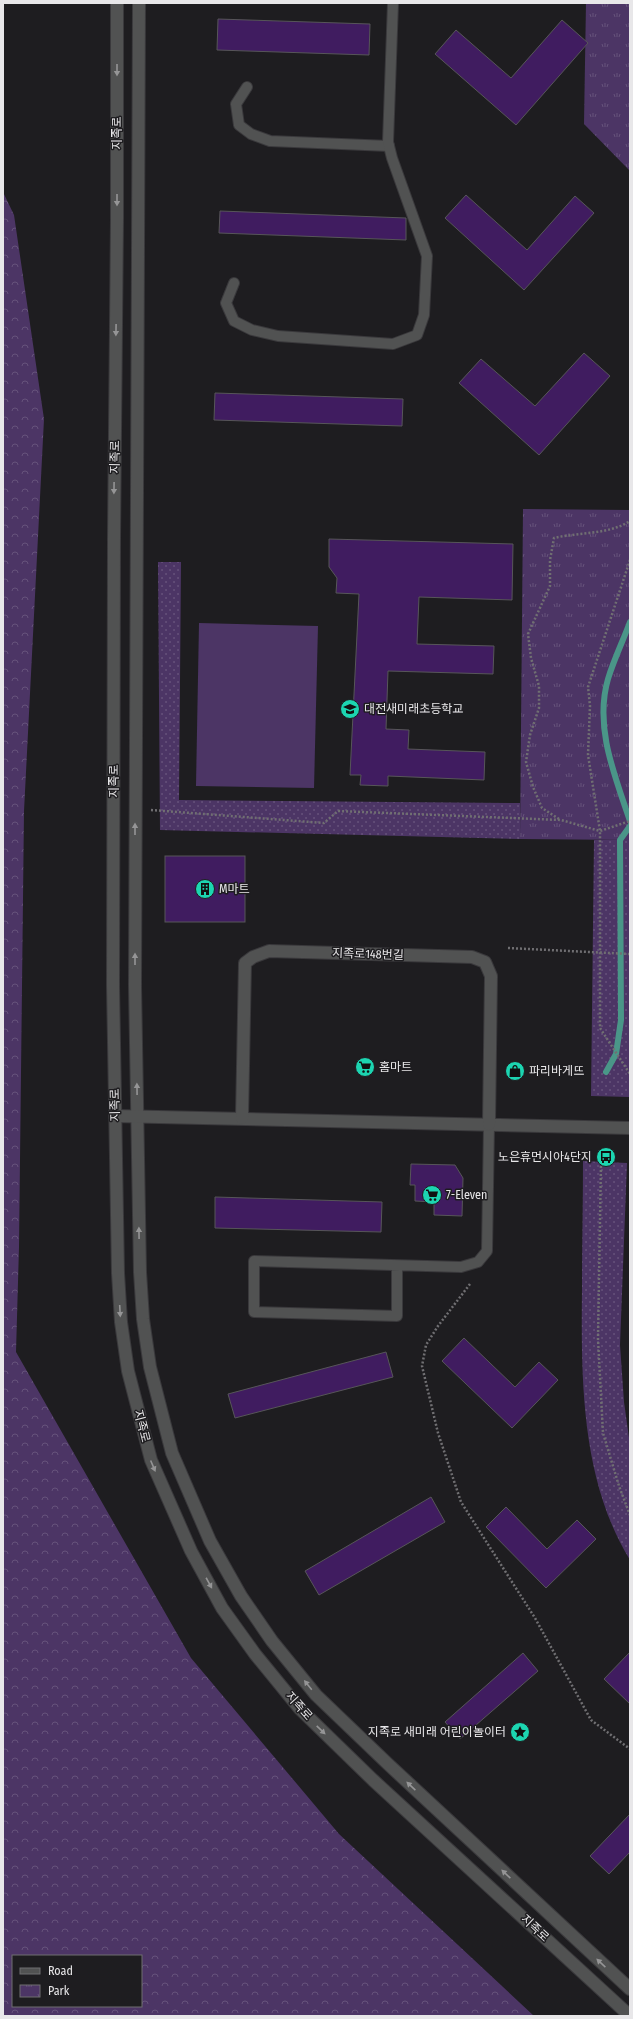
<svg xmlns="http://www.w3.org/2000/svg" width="633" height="2019" font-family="'Fira Sans Condensed','Noto Sans KR',sans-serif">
<defs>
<pattern id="grass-dots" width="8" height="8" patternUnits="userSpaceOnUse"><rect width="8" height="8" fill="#4c3565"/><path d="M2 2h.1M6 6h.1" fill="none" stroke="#66527b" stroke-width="1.8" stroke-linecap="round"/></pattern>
<pattern id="forest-crowns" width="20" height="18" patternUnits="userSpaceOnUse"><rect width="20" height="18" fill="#4c3565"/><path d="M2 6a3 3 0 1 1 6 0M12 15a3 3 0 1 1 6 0" fill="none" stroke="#66527b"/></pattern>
<pattern id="park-tufts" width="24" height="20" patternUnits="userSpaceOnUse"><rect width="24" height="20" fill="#4c3565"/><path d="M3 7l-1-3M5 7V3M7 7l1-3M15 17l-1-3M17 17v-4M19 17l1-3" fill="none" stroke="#66527b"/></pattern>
</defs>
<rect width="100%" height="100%" fill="#1e1d20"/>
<!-- grass -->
<g fill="url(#grass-dots)">
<path d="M158,562H181L179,800L520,803V839L160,830Z"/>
<path d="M594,840H630V1097L591,1096Z"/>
<path d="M583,1161L627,1163L620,1345L624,1402L630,1445V1560C581,1480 581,1380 582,1289C582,1246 583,1204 583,1161Z"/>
</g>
<!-- forest -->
<path fill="url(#forest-crowns)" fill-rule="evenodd" d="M3,192L14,215L44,419L24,811L19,1247L16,1352L191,1658L339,1834L534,2016H3ZM13,1956H141V2006H13Z"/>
<!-- park -->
<g fill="url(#park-tufts)">
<path d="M586,3H630V171L584,124Z"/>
<path d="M523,509L630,510V840L520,839Z"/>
</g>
<!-- garden -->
<path fill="#4c3565" d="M199,623L318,626L314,788L196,786Z"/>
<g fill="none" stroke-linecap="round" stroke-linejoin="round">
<!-- stream -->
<g stroke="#4a9688" stroke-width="6">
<path d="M630,622C623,641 614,659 608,679C594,727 615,776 630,821"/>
<path d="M606,1072L616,1054L621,1020L620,840L630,826"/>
</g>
</g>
<!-- building -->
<g fill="#401c60" stroke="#575659">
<path d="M218,19L370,24L369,55L217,50Z"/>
<path d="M562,20L588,43L516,125L435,54L456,30L511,78Z"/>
<path d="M466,195L527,250L575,196L594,213L524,290L445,218Z"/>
<path d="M220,211L406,218V240L219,233Z"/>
<path d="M584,353L610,376L539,455L459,383L481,359L535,406Z"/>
<path d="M215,393L403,399L402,426L214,420Z"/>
<path d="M329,539L513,544L512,600L419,597L417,644L494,646L493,674L388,671L386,729L409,730L408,749L485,752L484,780L388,776V786L360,785L361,775H350L359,594L336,593L337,578L329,567Z"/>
<rect x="165" y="856" width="80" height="66"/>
<path d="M411,1164L455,1165L463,1178L462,1216L434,1215V1202L415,1201V1185H410Z"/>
<path d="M215,1197L382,1202L381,1232L215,1228Z"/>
<path d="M464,1338L515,1387L539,1362L558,1380L512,1428L442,1361Z"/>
<path d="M386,1352L393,1377L235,1418L228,1394Z"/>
<path d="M431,1497L445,1522L319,1595L305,1571Z"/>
<path d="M506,1507L547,1549L577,1520L596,1539L546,1588L486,1527Z"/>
<path d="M630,1652V1704L604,1679Z"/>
<path d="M523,1653L538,1671L460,1739L445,1722Z"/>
<path d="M630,1814V1852L609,1874L590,1856Z"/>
</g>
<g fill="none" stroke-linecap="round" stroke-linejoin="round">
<defs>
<g id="lane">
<path d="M247,87L236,104L239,125L251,134L270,141L389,146"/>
<path d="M234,283L226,303L234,321L252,330L278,336L393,344L417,335L424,315L427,256L392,158L388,142L393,3"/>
<path d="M397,1266V1316L254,1312V1261L461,1267L478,1262L487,1251L489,1124"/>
</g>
<g id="street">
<path d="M117,3V219L114,539L113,985L118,1273L121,1322L128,1371L151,1460L191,1551L222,1608L255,1654L300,1709L373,1780L630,2016"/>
<path d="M139,3L135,986L140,1272L143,1319L150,1367L172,1453L210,1541L241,1596L272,1641L316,1695L388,1764L630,1989"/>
<path d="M115,1116L630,1128"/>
<path d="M242,1118L245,963L253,957L269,951L472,957L485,962L491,976L489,1124"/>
</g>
</defs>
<!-- lane casing -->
<use href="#lane" stroke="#3a393c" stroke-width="12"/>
<!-- street casing -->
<use href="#street" stroke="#3a393c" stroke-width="14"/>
<!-- path -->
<g stroke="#706f72" stroke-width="2.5" stroke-dasharray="2 2" stroke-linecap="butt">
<path d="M630,560L588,687L590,706L588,755L600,831V1028L630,1074"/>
<path d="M151,810L324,823L338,811L561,820L600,831L630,821"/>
<path d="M559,819L542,808L533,787L526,762L530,735L539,708V686L531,658L528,634L550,586V560L554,538C579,532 608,535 630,521"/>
<path d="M508,948L630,954"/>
<path d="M601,1162L598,1339L603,1433L619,1486L630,1515"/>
<path d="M470,1284L438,1326L426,1345L422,1366L438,1433L461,1502L535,1618L591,1720L630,1749"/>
</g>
<!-- lane -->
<use href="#lane" stroke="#515252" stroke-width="10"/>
<!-- street -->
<use href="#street" stroke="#515252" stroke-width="12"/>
</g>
<!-- one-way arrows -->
<defs><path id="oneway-solid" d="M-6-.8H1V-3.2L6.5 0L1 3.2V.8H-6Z"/></defs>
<g fill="#959596">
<use href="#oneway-solid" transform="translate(117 70) rotate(90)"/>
<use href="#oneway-solid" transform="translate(117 200) rotate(90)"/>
<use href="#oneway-solid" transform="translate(116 330) rotate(91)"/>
<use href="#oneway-solid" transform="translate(114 488) rotate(91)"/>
<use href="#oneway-solid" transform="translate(135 829) rotate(-90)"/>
<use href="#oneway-solid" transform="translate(135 959) rotate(-90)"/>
<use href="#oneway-solid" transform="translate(137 1089) rotate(-91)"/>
<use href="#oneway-solid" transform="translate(139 1233) rotate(-91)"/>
<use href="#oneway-solid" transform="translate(120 1311) rotate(87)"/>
<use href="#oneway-solid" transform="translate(153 1466) rotate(67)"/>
<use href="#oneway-solid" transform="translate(209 1583) rotate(61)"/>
<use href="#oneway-solid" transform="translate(308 1685) rotate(-129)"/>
<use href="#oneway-solid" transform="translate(321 1730) rotate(44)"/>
<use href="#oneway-solid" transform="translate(411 1786) rotate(-137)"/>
<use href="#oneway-solid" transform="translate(506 1874) rotate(-137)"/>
<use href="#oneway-solid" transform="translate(601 1963) rotate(-137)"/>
</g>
<!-- icons -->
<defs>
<symbol id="school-disc" viewBox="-11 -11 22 22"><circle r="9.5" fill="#1cd5b1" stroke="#1e1d20"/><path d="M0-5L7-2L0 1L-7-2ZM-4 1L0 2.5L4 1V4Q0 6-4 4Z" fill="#111"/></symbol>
<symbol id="building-disc" viewBox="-11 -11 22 22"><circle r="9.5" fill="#1cd5b1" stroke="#1e1d20"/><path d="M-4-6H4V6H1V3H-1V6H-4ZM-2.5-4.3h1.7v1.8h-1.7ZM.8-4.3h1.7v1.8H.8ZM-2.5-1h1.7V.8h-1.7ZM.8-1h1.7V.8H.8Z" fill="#111"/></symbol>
<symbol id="supermarket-disc" viewBox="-11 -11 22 22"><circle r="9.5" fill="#1cd5b1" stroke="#1e1d20"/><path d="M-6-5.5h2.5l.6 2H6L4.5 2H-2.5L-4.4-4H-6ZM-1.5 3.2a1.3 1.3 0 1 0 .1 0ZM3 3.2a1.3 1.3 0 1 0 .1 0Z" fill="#111"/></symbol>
<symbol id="shop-disc" viewBox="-11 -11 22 22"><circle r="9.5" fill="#1cd5b1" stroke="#1e1d20"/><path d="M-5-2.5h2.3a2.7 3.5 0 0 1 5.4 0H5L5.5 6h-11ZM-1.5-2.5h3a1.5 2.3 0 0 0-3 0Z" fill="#111"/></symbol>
<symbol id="bus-disc" viewBox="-11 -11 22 22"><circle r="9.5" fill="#1cd5b1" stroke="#1e1d20"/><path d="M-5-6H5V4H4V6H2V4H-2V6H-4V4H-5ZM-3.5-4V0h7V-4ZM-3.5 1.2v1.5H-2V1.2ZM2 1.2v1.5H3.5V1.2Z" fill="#111"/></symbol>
<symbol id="sight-disc" viewBox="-11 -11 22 22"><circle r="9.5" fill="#1cd5b1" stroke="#1e1d20"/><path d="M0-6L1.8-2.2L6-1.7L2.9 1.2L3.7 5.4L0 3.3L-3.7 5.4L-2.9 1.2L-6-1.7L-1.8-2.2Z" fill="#111"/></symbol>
</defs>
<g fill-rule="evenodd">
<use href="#school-disc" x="339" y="698" width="22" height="22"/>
<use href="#building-disc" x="194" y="878" width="22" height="22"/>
<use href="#supermarket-disc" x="354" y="1056" width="22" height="22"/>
<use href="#shop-disc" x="504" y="1060" width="22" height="22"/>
<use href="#bus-disc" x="595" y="1146" width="22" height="22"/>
<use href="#supermarket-disc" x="421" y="1184" width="22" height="22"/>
<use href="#sight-disc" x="509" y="1721" width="22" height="22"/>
</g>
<g text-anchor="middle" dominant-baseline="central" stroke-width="3" stroke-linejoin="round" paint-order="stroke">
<!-- street labels -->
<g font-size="12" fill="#e8e7e9" stroke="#1e1d20">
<text transform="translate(117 133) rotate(-90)">지족로</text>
<text transform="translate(115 457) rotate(-89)">지족로</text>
<text transform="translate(114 781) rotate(-90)">지족로</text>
<text transform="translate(368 954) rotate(2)">지족로148번길</text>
<text transform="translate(115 1105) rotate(-91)">지족로</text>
<text transform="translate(142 1426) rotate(76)">지족로</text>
<text transform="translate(299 1706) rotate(48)">지족로</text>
<text transform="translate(535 1928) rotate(43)">지족로</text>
</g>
<!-- poi labels -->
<g font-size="12" fill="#e8e7e9" stroke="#1e1d20" text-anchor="start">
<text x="364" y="709">대전새미래초등학교</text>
<text x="219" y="889">M마트</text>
<text x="379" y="1067">홈마트</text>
<text x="529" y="1071">파리바게뜨</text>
<text x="592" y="1157" text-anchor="end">노은휴먼시아4단지</text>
<text x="446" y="1195">7-Eleven</text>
<text x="506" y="1732" text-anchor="end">지족로 새미래 어린이놀이터</text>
</g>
</g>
<!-- border -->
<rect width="633" height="2019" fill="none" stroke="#e8e7e9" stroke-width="8"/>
<!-- legend -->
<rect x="12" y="1955" width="130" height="52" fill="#1e1d20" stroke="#6f6e70"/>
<rect x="20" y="1968" width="20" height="6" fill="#515252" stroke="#6f6e70"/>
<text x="48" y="1975" font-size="12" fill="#e8e7e9">Road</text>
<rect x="20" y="1985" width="20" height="12" fill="url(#park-tufts)" stroke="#6f6e70"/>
<text x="48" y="1995" font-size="12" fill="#e8e7e9">Park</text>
</svg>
